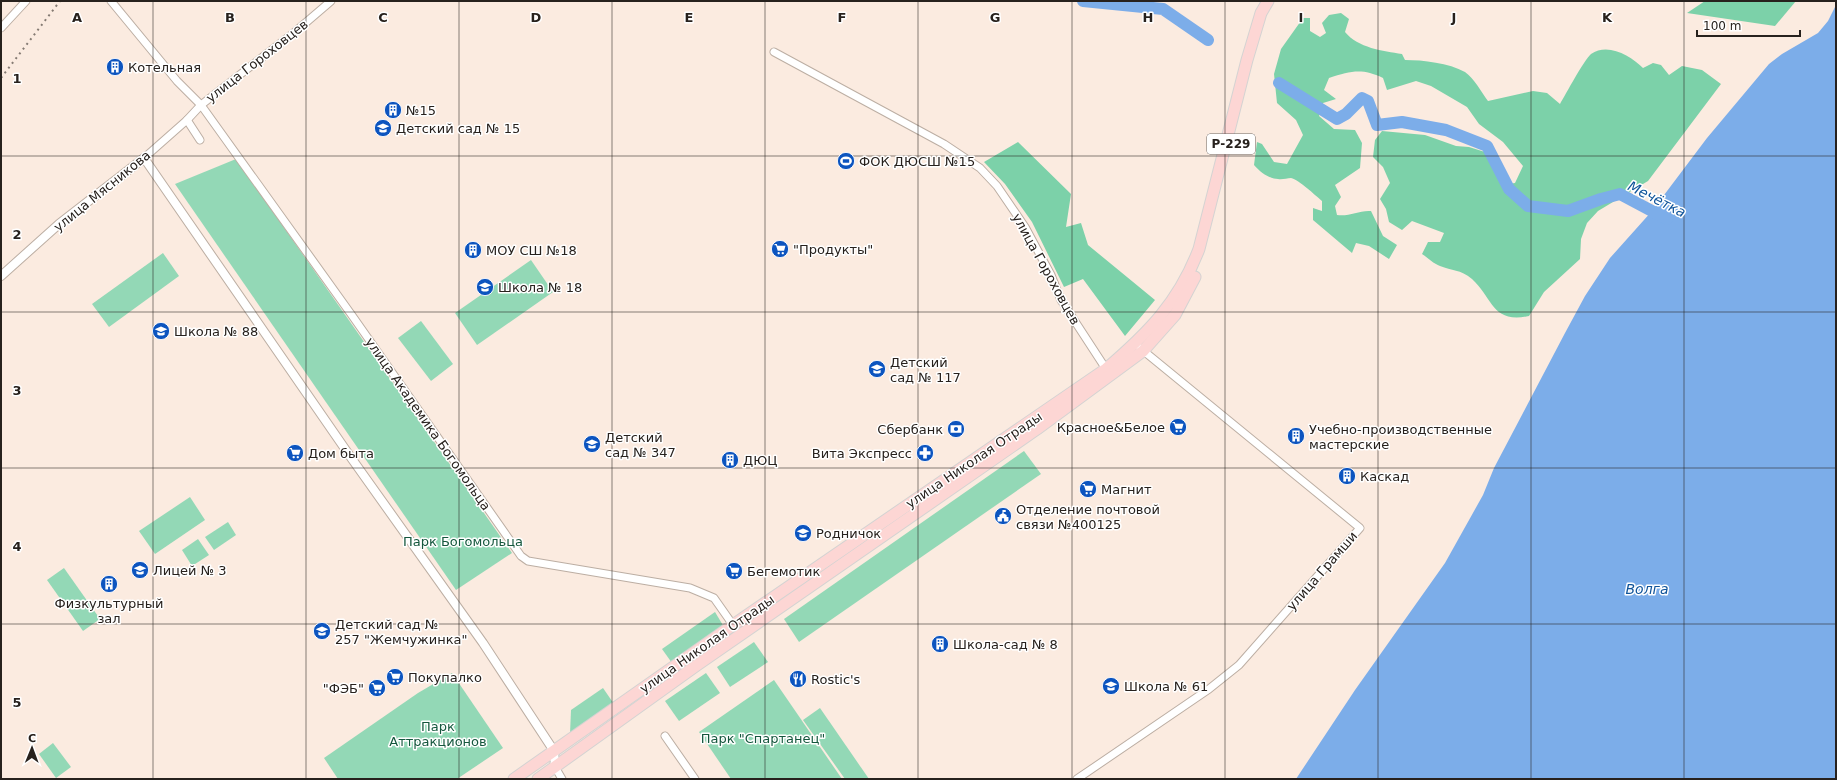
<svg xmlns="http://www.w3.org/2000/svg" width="1837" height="780" font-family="'DejaVu Sans',sans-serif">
<rect width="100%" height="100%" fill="#fbebe0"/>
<!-- green -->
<g fill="#93d8b6">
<path d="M236,159L512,553L456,590L175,184Z"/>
<path d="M163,253L179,276L109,327L92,304Z"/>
<path d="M531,260L553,292L477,345L455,313Z"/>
<path d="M421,321L453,364L431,381L398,338Z"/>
<path d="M1024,451L1041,474L799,642L784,619Z"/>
<path d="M190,497L205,520L155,554L139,531Z"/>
<path d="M228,522L236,535L214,550L205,537Z"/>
<path d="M198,539L209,555L192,566L182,550Z"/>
<path d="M64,568L100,619L83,631L47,580Z"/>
<path d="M715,612L724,627L672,663L662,649Z"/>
<path d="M754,642L768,662L730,687L717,667Z"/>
<path d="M452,673L503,748L457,779H338L324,758L418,693Z"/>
<path d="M706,673L720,693L679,721L665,701Z"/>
<path d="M774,680L842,779H731L699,732Z"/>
<path d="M603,688L614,704L570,734L571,710Z"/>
<path d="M820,708L869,779H845L803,720Z"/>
<path d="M53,743L71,767L56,778L39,754Z"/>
</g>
<!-- forest -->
<g fill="#7cd1a9">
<path d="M1705,1H1796L1775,26L1687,13Z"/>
<path d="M1341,13L1349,19L1345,32C1358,48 1383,51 1402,54L1405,60C1423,60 1449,63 1465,72C1474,78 1482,93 1488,101L1533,91L1547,93L1560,104C1566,94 1584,60 1591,54C1608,42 1631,56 1643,68L1653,63L1661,65L1669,75L1682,66L1702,70L1721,84L1648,181L1598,211L1587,223L1581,239L1580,259L1544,292L1529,316C1492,324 1493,298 1472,279C1460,269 1452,271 1440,266C1434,264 1428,258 1422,254L1428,242H1440L1444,233L1412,221L1402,230L1389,222L1386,209L1380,199L1390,183L1383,167L1373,157L1375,140L1382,131L1425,135L1456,146L1469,147L1485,152L1495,167L1501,185L1515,183L1523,166L1503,142L1479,124L1467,107L1431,86L1416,81L1387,90L1383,78C1362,68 1351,71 1329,78L1324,90L1336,99L1323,103L1319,116L1334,129L1355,130L1362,143L1360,168L1335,185L1341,197L1335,206L1337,215C1349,217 1359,210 1371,211L1383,236L1397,245L1389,259L1369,246L1356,243L1352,253L1313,220V208L1322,211V201C1315,195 1299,180 1291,178C1287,178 1282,180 1278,179C1268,178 1261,173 1254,165L1257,142L1262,144L1274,162L1287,164L1303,135L1296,120L1277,103L1274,74L1281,49L1303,18H1310V31L1320,37L1326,33L1322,23L1329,15Z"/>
<path d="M1018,142L1071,194L1066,227L1081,223L1088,245L1155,300L1125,336L1083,279L1064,287L1032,222L1005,184L984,162Z"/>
</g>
<!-- water -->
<path fill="#7cade9" d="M1836,5V779H1296L1355,690L1445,563L1483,495L1494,468L1565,333L1585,296L1610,258L1652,211L1707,138L1769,64L1782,54L1818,33L1828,21Z"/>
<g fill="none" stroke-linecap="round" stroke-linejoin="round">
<!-- river -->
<g stroke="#7cade9" stroke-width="12">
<path d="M1083,1L1163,9L1208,40"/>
<path d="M1279,83L1337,119L1346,114L1362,98L1368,101L1377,125L1402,122L1446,130L1487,146L1509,189L1528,206L1568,211L1601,199L1620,194L1667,219"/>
</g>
<defs>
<g id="minor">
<path d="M111,1L177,81L201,105L351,314L521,556L528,561L690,588L714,598L733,625"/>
<path d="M1,28L26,1"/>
<path d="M774,52L944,144L980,168L997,186L1025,227L1051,275L1061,300L1106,369"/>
<path d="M187,120L200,140"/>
<path d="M144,158L187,120L201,105L296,31L331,1"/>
<path d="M665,736L695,779"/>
<path d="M555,767L562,779"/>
<path d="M1077,779L1209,689L1239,665L1360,528L1140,348"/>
</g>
<path id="tertiary" d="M1,276L59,224L144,158L352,459L483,643L554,751L555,767"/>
<g id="primary">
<path d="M514,779L733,625L1106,369C1148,333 1179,302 1199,249L1247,60L1261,13L1268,1"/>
<path d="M538,779L697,665L1037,429L1143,351L1175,315L1195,277"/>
</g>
</defs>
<!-- minor casing -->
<use href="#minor" stroke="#bcaea3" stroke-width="9"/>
<!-- tertiary casing -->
<use href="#tertiary" stroke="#bcaea3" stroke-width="10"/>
<!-- primary casing -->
<use href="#primary" stroke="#d4d3d2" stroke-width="13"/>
<!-- minor -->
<use href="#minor" stroke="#fff" stroke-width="7"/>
<!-- tertiary -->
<use href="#tertiary" stroke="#fff" stroke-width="8"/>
<!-- primary -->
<use href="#primary" stroke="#fdd6d4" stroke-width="11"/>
<!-- rail -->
<path stroke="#847a72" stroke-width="2" stroke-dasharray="2 4" stroke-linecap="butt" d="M1,78L60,1"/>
</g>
<!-- grid -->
<path fill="none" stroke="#27211d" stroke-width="1" stroke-opacity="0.55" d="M153,1V779M306,1V779M459,1V779M612,1V779M765,1V779M918,1V779M1072,1V779M1225,1V779M1378,1V779M1531,1V779M1684,1V779M1,156H1836M1,312H1836M1,468H1836M1,624H1836"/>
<!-- icons -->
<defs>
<symbol id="building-disc" viewBox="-11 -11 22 22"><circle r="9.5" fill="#0c54bf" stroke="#fff"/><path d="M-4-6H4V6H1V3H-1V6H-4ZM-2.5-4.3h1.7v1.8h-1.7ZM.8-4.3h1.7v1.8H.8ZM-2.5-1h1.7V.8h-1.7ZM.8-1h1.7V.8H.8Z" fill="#fff"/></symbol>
<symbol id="school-disc" viewBox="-11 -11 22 22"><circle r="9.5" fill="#0c54bf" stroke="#fff"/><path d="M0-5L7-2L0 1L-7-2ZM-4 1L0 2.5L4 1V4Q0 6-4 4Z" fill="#fff"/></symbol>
<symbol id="stadium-disc" viewBox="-11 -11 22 22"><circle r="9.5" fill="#0c54bf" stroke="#fff"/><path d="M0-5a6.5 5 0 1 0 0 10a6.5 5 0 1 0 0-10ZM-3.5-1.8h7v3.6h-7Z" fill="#fff"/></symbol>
<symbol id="supermarket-disc" viewBox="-11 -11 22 22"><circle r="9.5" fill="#0c54bf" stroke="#fff"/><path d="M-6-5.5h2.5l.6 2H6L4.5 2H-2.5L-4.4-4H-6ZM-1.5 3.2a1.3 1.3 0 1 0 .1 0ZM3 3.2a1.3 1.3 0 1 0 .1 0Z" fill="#fff"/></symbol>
<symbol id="bank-disc" viewBox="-11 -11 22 22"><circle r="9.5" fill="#0c54bf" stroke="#fff"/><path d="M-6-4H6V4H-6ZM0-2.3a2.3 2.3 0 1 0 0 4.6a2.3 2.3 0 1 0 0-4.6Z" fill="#fff"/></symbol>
<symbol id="pharmacy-disc" viewBox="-11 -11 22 22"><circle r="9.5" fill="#0c54bf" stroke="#fff"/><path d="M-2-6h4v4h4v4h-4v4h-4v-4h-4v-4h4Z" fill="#fff"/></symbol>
<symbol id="civic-disc" viewBox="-11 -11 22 22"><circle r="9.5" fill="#0c54bf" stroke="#fff"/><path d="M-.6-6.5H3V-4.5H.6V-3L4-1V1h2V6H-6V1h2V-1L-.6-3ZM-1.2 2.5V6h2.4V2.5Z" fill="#fff"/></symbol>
<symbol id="restaurant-disc" viewBox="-11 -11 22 22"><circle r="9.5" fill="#0c54bf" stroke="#fff"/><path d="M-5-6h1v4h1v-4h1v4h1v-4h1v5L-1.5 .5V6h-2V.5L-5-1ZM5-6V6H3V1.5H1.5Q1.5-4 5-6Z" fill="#fff"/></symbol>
</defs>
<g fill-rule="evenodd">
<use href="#building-disc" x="105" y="57" width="20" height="20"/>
<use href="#building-disc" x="383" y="100" width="20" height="20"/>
<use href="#school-disc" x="373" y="118" width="20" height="20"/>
<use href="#stadium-disc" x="836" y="151" width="20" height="20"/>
<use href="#supermarket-disc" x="770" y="239" width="20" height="20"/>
<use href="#building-disc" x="463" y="240" width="20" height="20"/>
<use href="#school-disc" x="475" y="277" width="20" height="20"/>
<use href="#school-disc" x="151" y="321" width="20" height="20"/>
<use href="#school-disc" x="867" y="359" width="20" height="20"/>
<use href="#supermarket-disc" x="1168" y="417" width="20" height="20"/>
<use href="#bank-disc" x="946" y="419" width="20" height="20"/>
<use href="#building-disc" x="1286" y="426" width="20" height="20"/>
<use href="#school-disc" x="582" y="434" width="20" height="20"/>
<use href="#supermarket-disc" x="285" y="443" width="20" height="20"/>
<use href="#pharmacy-disc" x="915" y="443" width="20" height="20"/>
<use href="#building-disc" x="720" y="450" width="20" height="20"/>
<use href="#building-disc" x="1337" y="466" width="20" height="20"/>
<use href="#supermarket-disc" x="1078" y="479" width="20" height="20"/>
<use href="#civic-disc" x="993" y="506" width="20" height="20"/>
<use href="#school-disc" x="793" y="523" width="20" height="20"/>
<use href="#school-disc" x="130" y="560" width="20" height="20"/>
<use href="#supermarket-disc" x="724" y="561" width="20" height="20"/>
<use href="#building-disc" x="99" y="574" width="20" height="20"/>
<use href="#school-disc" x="312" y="621" width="20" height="20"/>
<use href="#building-disc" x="930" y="634" width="20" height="20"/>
<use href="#supermarket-disc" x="385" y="667" width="20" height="20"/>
<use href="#restaurant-disc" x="788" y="669" width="20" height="20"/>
<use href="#school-disc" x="1101" y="676" width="20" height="20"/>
<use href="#supermarket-disc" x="367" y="678" width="20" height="20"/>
</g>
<g text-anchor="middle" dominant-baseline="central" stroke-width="3" stroke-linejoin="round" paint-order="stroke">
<!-- shield labels -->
<rect fill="#fff" stroke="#686461" stroke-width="1" x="1207" y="134" width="48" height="20" rx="3"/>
<g font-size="12" font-weight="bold" fill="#27211d">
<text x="1231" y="144">Р-229</text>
</g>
<!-- street labels -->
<g font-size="13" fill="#27211d" stroke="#fff">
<text transform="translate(257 61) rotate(-38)">улица Гороховцев</text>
<text transform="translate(102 191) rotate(-39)">улица Мясникова</text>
<text transform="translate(1046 269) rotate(61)">улица Гороховцев</text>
<text transform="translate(428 424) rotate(55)">улица Академика Богомольца</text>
<text transform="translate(974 460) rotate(-34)">улица Николая Отрады</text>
<text transform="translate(1322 571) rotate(-49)">улица Грамши</text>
<text transform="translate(707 644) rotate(-35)">улица Николая Отрады</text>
</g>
<!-- poi labels -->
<g font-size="13" fill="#27211d" stroke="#fff" text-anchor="start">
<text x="128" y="67">Котельная</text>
<text x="406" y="110">№15</text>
<text x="396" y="128">Детский сад № 15</text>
<text x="859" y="161">ФОК ДЮСШ №15</text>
<text x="793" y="249">"Продукты"</text>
<text x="486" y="250">МОУ СШ №18</text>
<text x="498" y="287">Школа № 18</text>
<text x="174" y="331">Школа № 88</text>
<text x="890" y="362">Детский<tspan x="890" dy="15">сад № 117</tspan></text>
<text x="1165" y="427" text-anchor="end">Красное&amp;Белое</text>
<text x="943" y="429" text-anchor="end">Сбербанк</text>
<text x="1309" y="429">Учебно-производственные<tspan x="1309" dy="15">мастерские</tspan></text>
<text x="605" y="437">Детский<tspan x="605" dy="15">сад № 347</tspan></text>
<text x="308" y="453">Дом быта</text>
<text x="912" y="453" text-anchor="end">Вита Экспресс</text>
<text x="743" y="460">ДЮЦ</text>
<text x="1360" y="476">Каскад</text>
<text x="1101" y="489">Магнит</text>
<text x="1016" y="509">Отделение почтовой<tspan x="1016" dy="15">связи №400125</tspan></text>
<text x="816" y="533">Родничок</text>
<text x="153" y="570">Лицей № 3</text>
<text x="747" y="571">Бегемотик</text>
<text x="109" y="603" text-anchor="middle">Физкультурный<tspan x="109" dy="15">зал</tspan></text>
<text x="335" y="624">Детский сад №<tspan x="335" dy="15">257 "Жемчужинка"</tspan></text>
<text x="953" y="644">Школа-сад № 8</text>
<text x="408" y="677">Покупалко</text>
<text x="811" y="679">Rostic's</text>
<text x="1124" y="686">Школа № 61</text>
<text x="364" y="688" text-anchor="end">"ФЭБ"</text>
</g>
<!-- park labels -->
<g font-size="13" fill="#14573d" stroke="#fff">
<text x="463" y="541">Парк Богомольца</text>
<text x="438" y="726">Парк<tspan x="438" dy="15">Аттракционов</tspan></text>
<text x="763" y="738">Парк "Спартанец"</text>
</g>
<!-- water labels -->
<g font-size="14" font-style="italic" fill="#10549a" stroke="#fff">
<text transform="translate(1657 199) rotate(27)">Мечётка</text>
<text x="1647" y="589">Волга</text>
</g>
</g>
<g font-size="13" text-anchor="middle" font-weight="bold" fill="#27211d" stroke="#fff" stroke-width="3" stroke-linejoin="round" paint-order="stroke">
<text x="77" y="22">A</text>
<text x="230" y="22">B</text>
<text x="383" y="22">C</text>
<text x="536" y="22">D</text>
<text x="689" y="22">E</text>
<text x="842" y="22">F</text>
<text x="995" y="22">G</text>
<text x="1148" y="22">H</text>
<text x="1301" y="22">I</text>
<text x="1454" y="22">J</text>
<text x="1607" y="22">K</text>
<text x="17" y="83">1</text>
<text x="17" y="239">2</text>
<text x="17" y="395">3</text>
<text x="17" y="551">4</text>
<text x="17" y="707">5</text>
</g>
<!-- border -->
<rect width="1837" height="780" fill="none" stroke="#27211d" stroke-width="4"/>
<!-- north arrow -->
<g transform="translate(32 748) rotate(1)" stroke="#ffffff" stroke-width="3" paint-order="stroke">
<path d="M0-3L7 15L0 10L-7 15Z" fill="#27211d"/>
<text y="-6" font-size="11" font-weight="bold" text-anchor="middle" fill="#27211d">С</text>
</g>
<!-- scale -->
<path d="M1697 30v6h103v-6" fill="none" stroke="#27211d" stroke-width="2"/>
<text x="1703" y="30" font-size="12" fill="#27211d" stroke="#ffffff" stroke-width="3" paint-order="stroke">100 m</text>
</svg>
